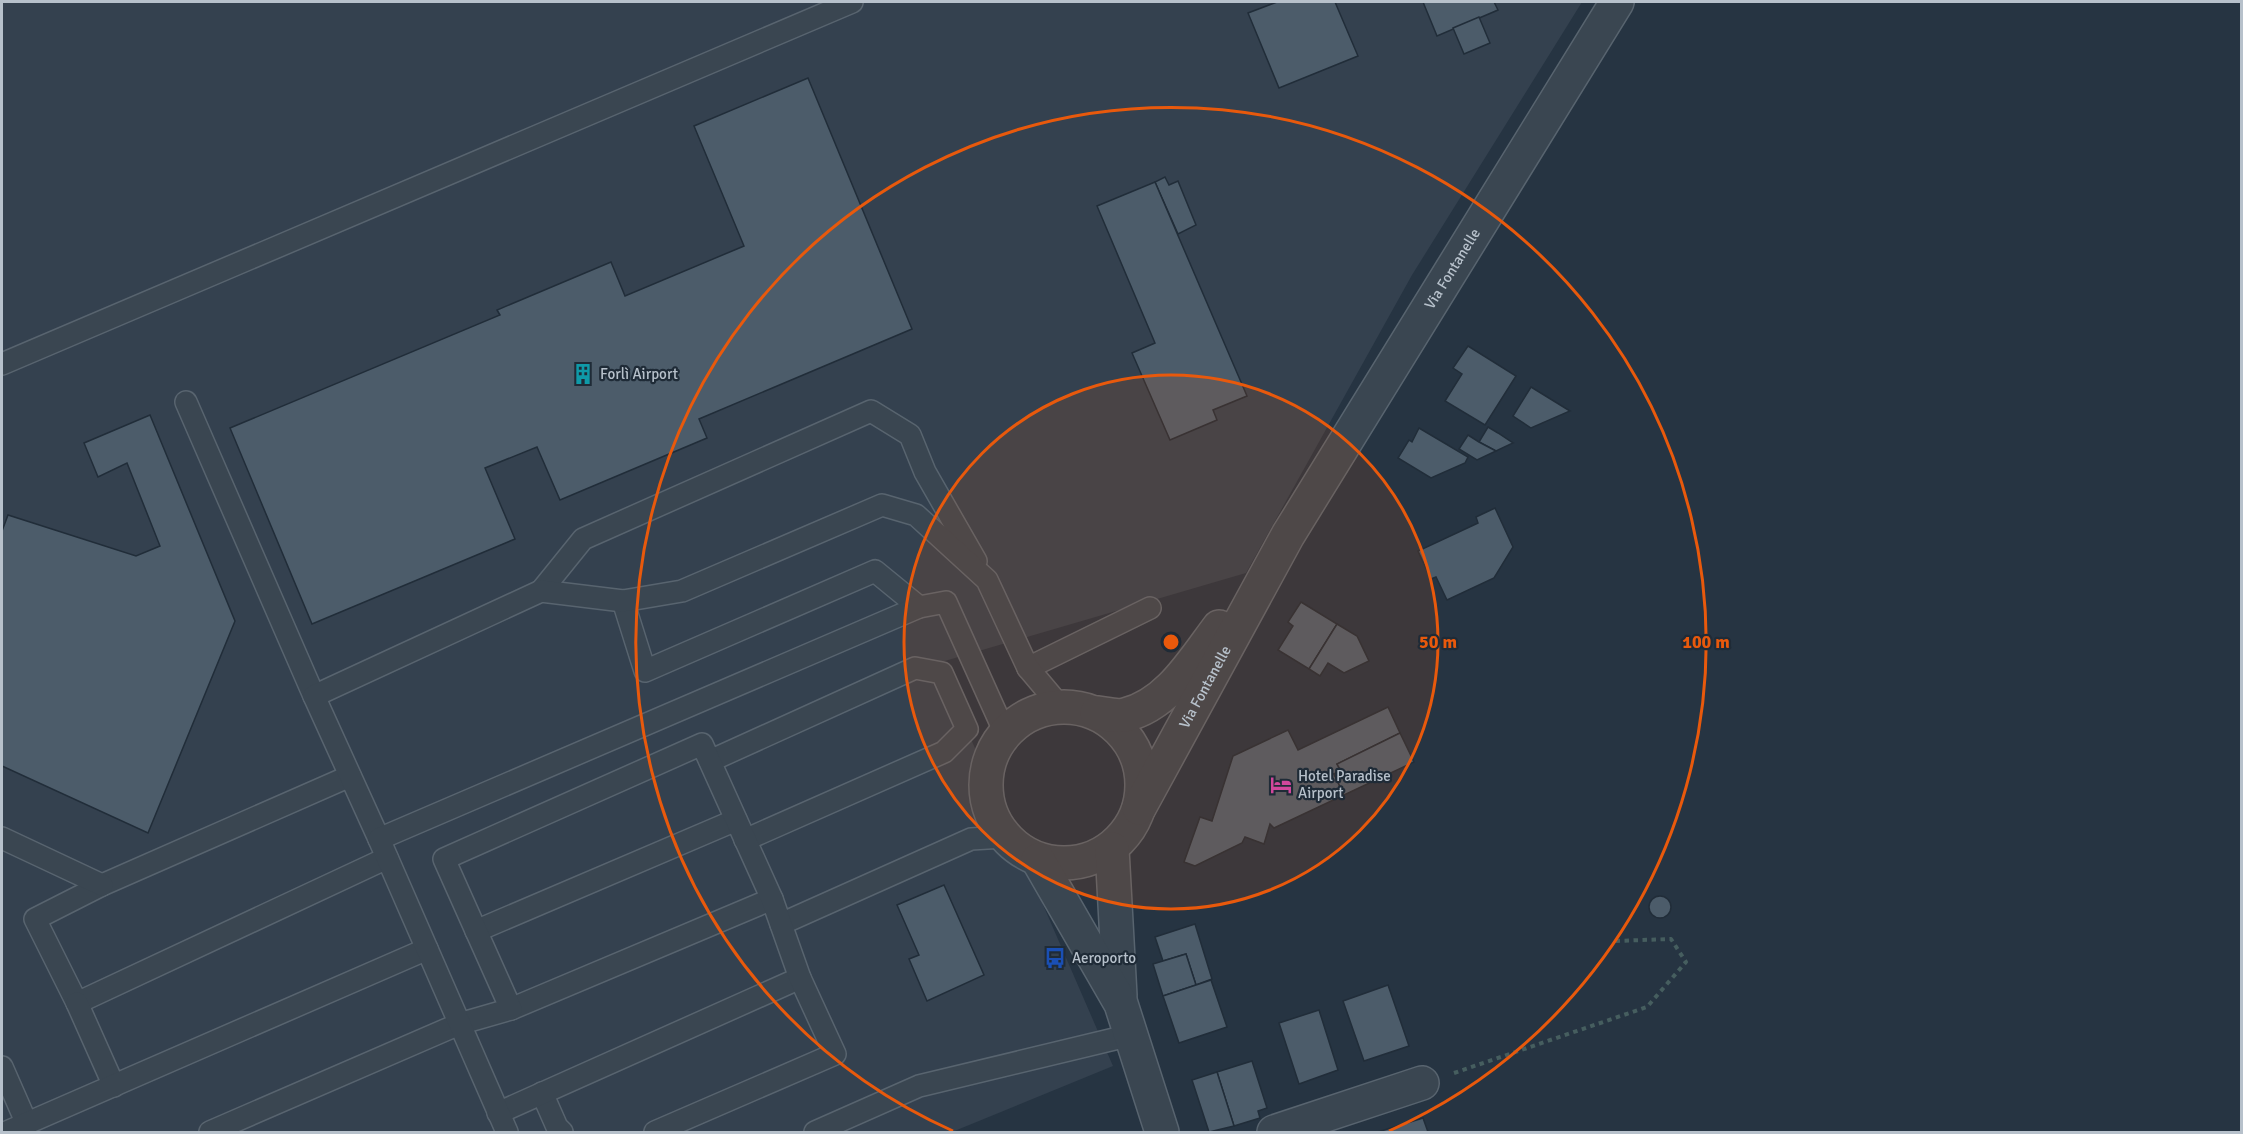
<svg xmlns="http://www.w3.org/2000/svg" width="2243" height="1134" font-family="Signika,sans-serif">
<rect width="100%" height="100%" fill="#263442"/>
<!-- airport -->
<path fill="#34414f" d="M2,2H1582L1412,275L1246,573L938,663L1113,1066L952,1132H2Z"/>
<!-- building -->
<g fill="#4c5c6a" stroke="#212d39" stroke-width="1.5">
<path d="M1277,2H1335L1358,56L1279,88L1248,13Z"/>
<path d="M1423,2H1494L1498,10L1437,36Z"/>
<path d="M1479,17L1490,43L1464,54L1453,28Z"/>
<path d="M808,78L912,329L699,419L707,438L560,500L537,447L485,468L515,539L312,624L230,428L500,315L497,310L611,262L625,296L744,246L694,126Z"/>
<path d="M1165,177L1169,185L1178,181L1196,225L1178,234L1155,182Z"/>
<path d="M1155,182L1247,396L1213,410L1217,420L1170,440L1132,353L1155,343L1097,206Z"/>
<path d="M1468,346L1516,376L1485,425L1445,401L1462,374L1453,368Z"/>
<path d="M1531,387L1570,411L1531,428L1513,416Z"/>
<path d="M150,415L235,621L148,833L2,766V531L8,515L136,556L160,546L127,463L98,477L84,443Z"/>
<path d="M1488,427L1498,433L1513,443L1496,451L1479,442Z"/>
<path d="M1419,428L1468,457L1465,463L1431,478L1398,458L1409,440L1412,442Z"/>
<path d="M1468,435L1479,442L1496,451L1477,460L1459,449Z"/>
<path d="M1495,508L1513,547L1494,578L1447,600L1436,577L1431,579L1418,551L1478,523L1476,517Z"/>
<path d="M1301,602L1337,624L1309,669L1278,650L1293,626L1288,622Z"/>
<path d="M1337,624L1357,636L1369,661L1344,673L1328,663L1320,676L1309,669Z"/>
<path d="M1388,707L1400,733L1337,764L1341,771L1334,774L1344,795L1274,828L1270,824L1264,844L1245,837L1242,843L1195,866L1184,862L1200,817L1212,821L1233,756L1288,730L1298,750Z"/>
<path d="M1400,733L1414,762L1344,795L1334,774L1341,771L1337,764Z"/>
<path d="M944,885L984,975L927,1001L909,959L919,955L897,905Z"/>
<circle cx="1660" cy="907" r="11"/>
<path d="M1195,924L1212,979L1196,985L1186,954L1163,961L1155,937Z"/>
<path d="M1186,954L1196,985L1163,996L1153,964Z"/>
<path d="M1211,980L1227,1027L1179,1043L1163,996Z"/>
<path d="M1388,985L1409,1046L1364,1061L1343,1001Z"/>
<path d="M1319,1010L1338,1070L1299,1084L1279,1023Z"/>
<path d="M1252,1061L1267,1108L1258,1111L1260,1118L1234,1126L1217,1072Z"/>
<path d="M1217,1072L1234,1126L1209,1132L1192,1080Z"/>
<path d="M1423,1118L1428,1132H1378Z"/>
</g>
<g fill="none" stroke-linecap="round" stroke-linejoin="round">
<defs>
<g id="lane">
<path d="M2,364L852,2"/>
<path d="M186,402L314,696"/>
<path d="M541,591L583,539L871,411L910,435L925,472L976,561"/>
<path d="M623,601L645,671L875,571L919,607"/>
<path d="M1028,668L1150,608"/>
<path d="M710,761L915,668L942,673L967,729L944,752L745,840"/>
<path d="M350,776L102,885L35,919L77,1003L387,858"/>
<path d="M2,838L102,885"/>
<path d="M379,839L314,696L541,591L623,601L682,591L882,505L916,515L987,580L1028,668L1060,706"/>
<path d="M781,924L971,839L1004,837"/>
<path d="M476,931L736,820"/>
<path d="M77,1003L114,1086"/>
<path d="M511,1009L772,899"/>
<path d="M2,1067L27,1124"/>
<path d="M542,1093L557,1127L562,1132"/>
<path d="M498,1113L800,978"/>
<path d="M7,1132L427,949"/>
<path d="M210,1132L459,1024L511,1009L444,859L702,744L772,899L800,978L835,1054L655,1132"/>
<path d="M507,1132L379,839L919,607L946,602L1005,733"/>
<path d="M815,1132L919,1086L1131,1035"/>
</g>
<g id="street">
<circle cx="1064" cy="785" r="78"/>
<path d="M1097,713C1106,714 1117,717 1125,715C1168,705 1194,660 1219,627"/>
<path id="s1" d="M1139,808L1288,535L1617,2"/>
<path d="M1112,849L1120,996"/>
<path d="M1038,860L1121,1004L1162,1132"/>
<path d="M1274,1132L1422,1083"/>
</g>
</defs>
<!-- lane casing -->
<use href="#lane" stroke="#58646f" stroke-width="24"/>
<!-- street casing -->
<use href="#street" stroke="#58646f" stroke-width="36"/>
<!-- path -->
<path stroke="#465e5f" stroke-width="4" stroke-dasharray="4.5 4.5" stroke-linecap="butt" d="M1454,1073L1647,1007L1686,962L1671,939L1615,941"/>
<!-- lane -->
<use href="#lane" stroke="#3a4651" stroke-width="21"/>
<!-- street -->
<use href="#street" stroke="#3a4651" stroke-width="33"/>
</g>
<!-- distance rings -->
<circle cx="1171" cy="642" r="267" fill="#e8590c" fill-opacity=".12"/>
<g fill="none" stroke="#e8590c" stroke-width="3">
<circle cx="1171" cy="642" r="267"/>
<path d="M953 1131A535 535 0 1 1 1389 1131"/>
</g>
<!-- icons -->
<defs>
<symbol id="building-bare" viewBox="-9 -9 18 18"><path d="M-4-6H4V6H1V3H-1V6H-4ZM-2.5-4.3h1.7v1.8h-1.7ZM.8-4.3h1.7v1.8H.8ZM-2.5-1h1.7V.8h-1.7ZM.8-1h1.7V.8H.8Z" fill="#0f9aa8" stroke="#1f2b37" stroke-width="2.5" paint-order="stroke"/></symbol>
<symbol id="hotel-bare" viewBox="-9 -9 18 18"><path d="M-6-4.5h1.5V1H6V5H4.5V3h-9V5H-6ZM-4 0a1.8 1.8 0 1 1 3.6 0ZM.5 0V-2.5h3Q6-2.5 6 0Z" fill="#d1479c" stroke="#1f2b37" stroke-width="2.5" paint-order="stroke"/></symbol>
<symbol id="bus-bare" viewBox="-9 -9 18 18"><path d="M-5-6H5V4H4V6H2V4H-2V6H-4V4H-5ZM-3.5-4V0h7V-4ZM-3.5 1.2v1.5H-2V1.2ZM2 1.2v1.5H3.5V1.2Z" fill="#1a4fb4" stroke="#1f2b37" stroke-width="2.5" paint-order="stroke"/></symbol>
</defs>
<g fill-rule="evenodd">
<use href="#building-bare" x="568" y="359" width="30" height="30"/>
<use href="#hotel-bare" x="1266" y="770" width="30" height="30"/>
<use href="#bus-bare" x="1040" y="943" width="30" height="30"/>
</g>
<g text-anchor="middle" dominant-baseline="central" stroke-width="4.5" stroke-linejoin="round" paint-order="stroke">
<!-- street labels -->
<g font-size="15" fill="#b7c1cb" stroke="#1f2b37">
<text stroke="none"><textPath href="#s1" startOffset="624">Via Fontanelle</textPath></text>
<text stroke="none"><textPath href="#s1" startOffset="138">Via Fontanelle</textPath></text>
</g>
<!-- poi labels -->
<g font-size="15" fill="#b7c1cb" stroke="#1f2b37" text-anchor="start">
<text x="600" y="374">Forlì Airport</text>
<text x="1298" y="776">Hotel Paradise<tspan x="1298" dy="17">Airport</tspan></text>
<text x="1072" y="958">Aeroporto</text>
</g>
</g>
<circle cx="1171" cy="642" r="9" fill="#e8590c" stroke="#1f2b37" stroke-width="3"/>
<g font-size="18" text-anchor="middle" font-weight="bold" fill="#e8590c" stroke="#1f2b37" stroke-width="4.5" stroke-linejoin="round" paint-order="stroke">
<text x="1438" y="648">50 m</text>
<text x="1706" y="648">100 m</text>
</g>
<!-- border -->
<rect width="2243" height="1134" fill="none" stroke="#b7c1cb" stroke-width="6"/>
</svg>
